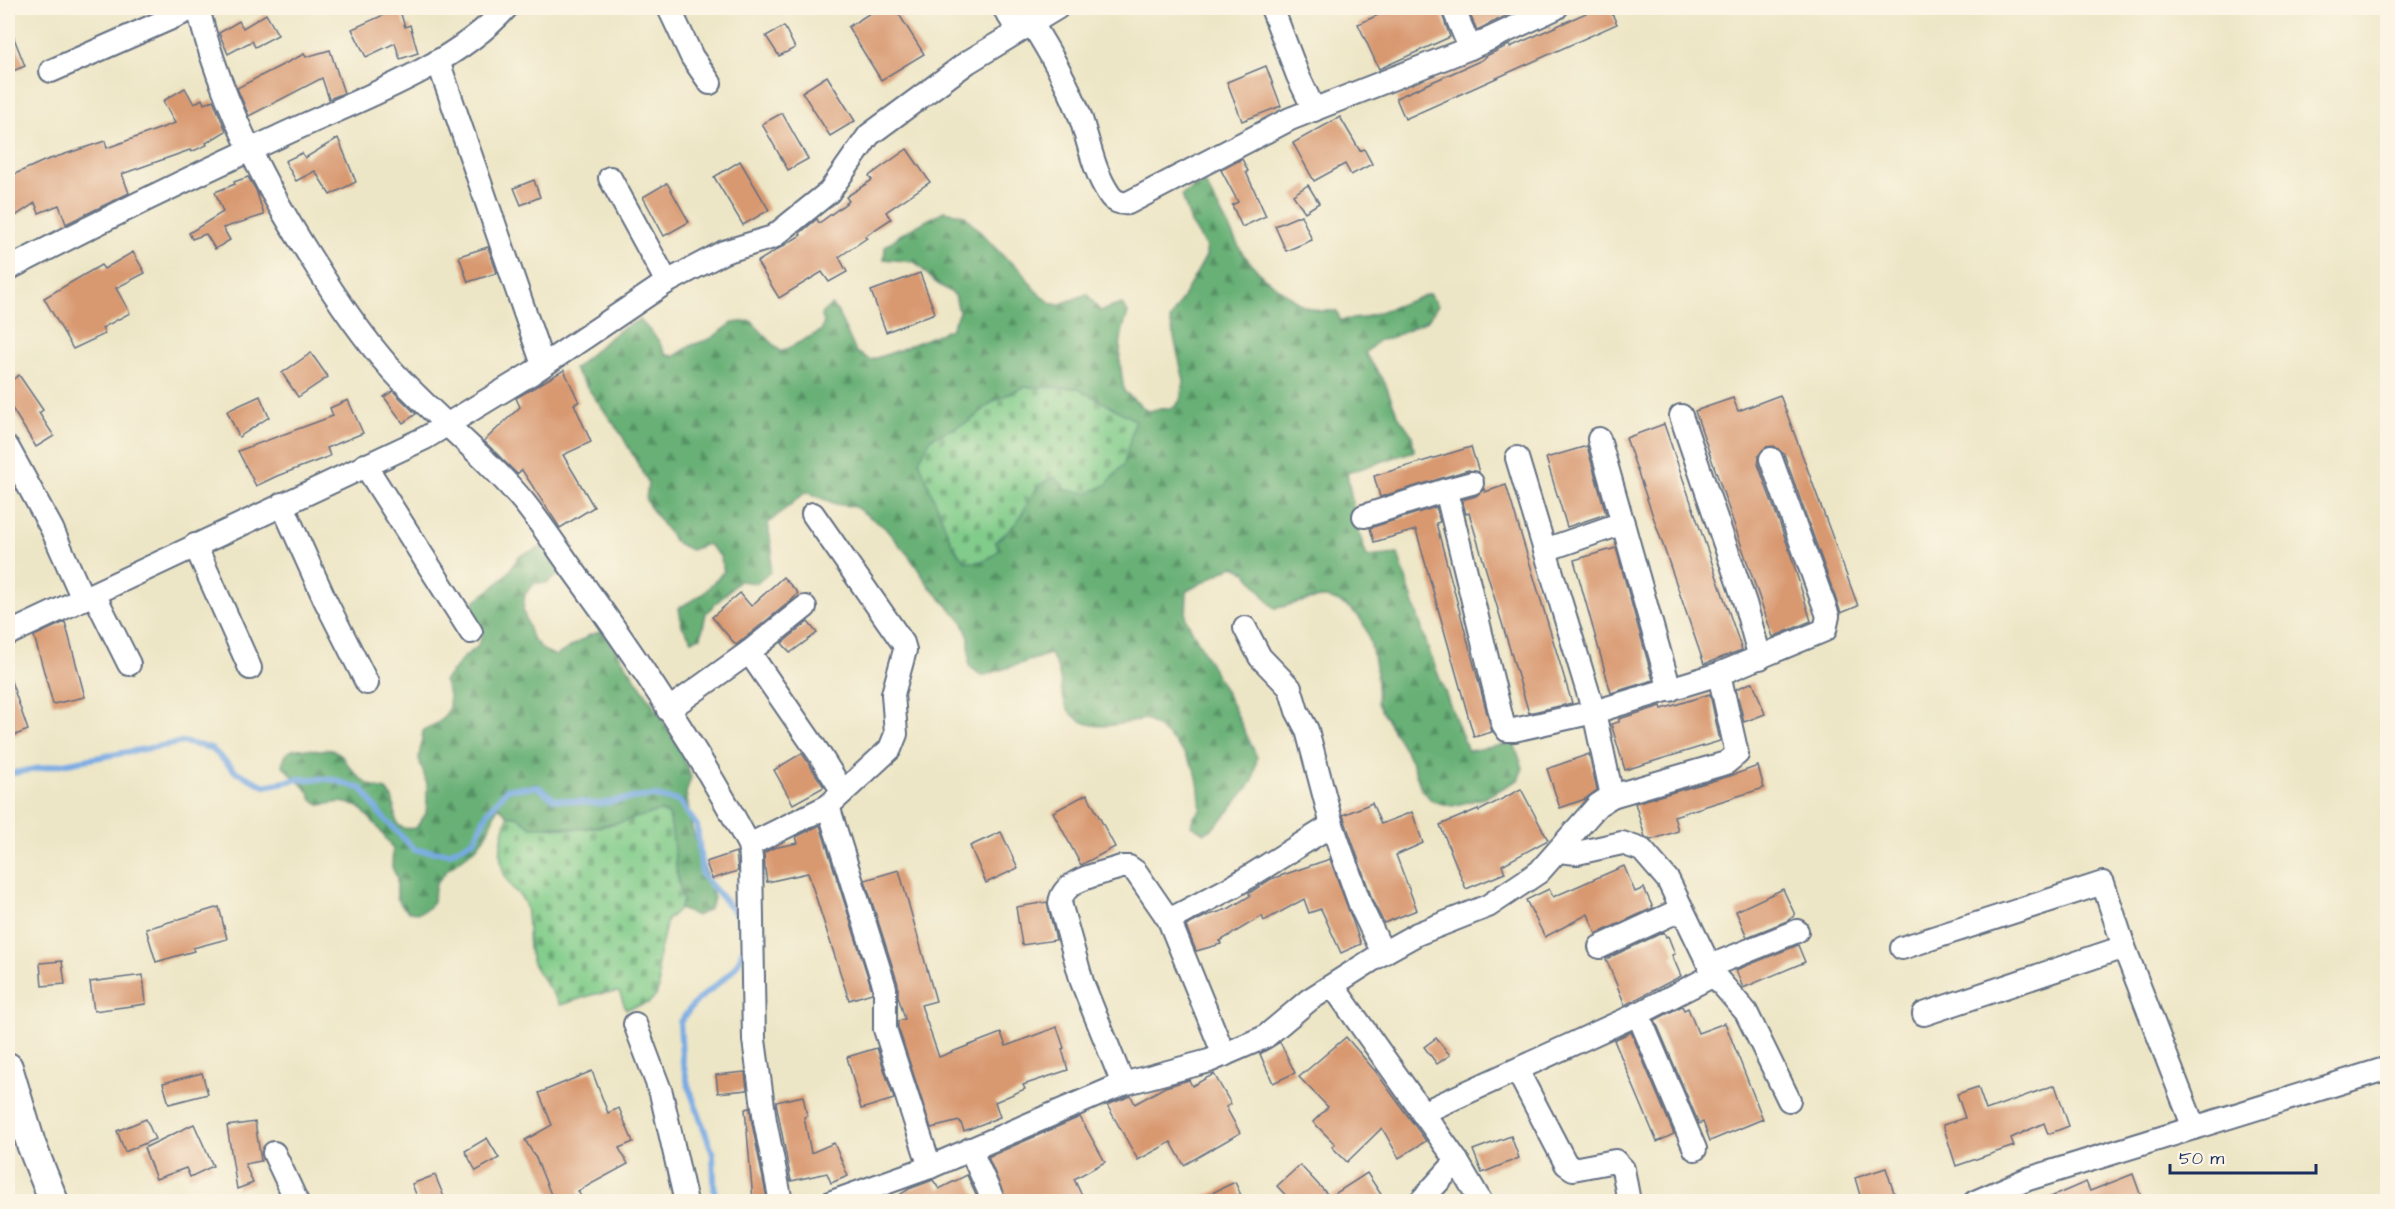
<svg xmlns="http://www.w3.org/2000/svg" width="2395" height="1209" font-family="'Architects Daughter',sans-serif">
<defs>
<pattern id="forest-firs" width="22" height="20" patternUnits="userSpaceOnUse" patternTransform="scale(1.5)"><rect width="22" height="20" fill="#68b076"/><path d="M5 1l3.5 6h-7zM16 11l3.5 6h-7z" fill="#559064"/></pattern>
<pattern id="cemetery-stones" width="16" height="16" patternUnits="userSpaceOnUse" patternTransform="scale(1.5)"><rect width="16" height="16" fill="#81cc8a"/><path d="M2 7V4a2 2 0 0 1 4 0v3zM10 15v-3a2 2 0 0 1 4 0v3z" fill="#69a674"/></pattern>
</defs>
<rect width="100%" height="100%" fill="#fcf5e5"/>
<filter id="ink" filterUnits="userSpaceOnUse"><feTurbulence type="fractalNoise" baseFrequency=".0167" numOctaves="2"/><feDisplacementMap in="SourceGraphic" scale="12" xChannelSelector="R" yChannelSelector="G"/><feConvolveMatrix kernelMatrix="1 2 1 2 8 2 1 2 1" color-interpolation-filters="sRGB"/></filter>
<filter id="wash" filterUnits="userSpaceOnUse"><feTurbulence type="fractalNoise" baseFrequency=".008" numOctaves="4" result="noise"/><feDisplacementMap in="SourceGraphic" scale="24" xChannelSelector="R" yChannelSelector="G"/><feGaussianBlur stdDeviation="1.35" result="paint"/><feColorMatrix in="noise" values="0 0 0 0 0 0 0 0 0 0 0 0 0 0 0 0 0 1.4 0 .05"/><feComposite in="paint" operator="in"/></filter>
<g filter="url(#wash)">
<rect width="100%" height="100%" fill="#ede6c6"/>
<!-- forest -->
<g fill="url(#forest-firs)" stroke="#42706a" stroke-width="1.5" fill-rule="evenodd">
<path d="M1205,183L1243,254L1263,277L1303,306L1320,311H1337L1340,320L1363,318L1429,294L1438,305L1428,320L1389,339L1379,340L1365,353L1385,383L1397,414L1412,435L1414,451L1347,473L1356,523L1367,557L1398,554L1429,651L1468,751L1514,743L1523,768L1518,780L1484,798L1452,806L1432,801L1421,788L1412,762L1377,703C1379,684 1372,635 1361,620C1355,610 1337,599 1326,598C1311,597 1291,606 1275,608C1258,595 1255,572 1233,566L1187,591L1186,619L1232,704L1257,757L1253,781L1225,816L1212,829L1204,833L1191,825L1194,817L1201,809C1199,797 1200,783 1195,771C1187,752 1162,728 1145,719C1118,725 1079,736 1065,703C1058,684 1064,675 1050,654L982,676L969,666V638L962,621L930,587L909,556L884,527L855,507L836,504L806,492L768,523L772,551L770,572L757,583L739,581L706,613L701,637L692,640L682,626L679,608L703,594L724,571L720,556L708,544L691,550L676,543L650,507L646,500L648,482L621,434L574,369C594,352 615,329 640,320L658,340L666,355L675,356L692,345L710,339L733,323L751,321L781,352L821,331L824,322L821,314L831,305L837,311L856,352L870,360L897,351L951,329L959,312L955,295L935,282L915,262L884,259L885,247L900,235L944,211L964,215L1003,256L1020,269L1037,292L1051,303L1058,305L1087,294L1100,311L1122,304L1128,313C1117,342 1119,361 1124,391L1147,411L1175,407L1181,399L1184,381L1170,320L1206,256V247L1191,223L1182,195L1197,185ZM1024,387L1077,388L1067,490L1055,477C1032,484 1028,505 1016,522C1011,530 1002,536 995,542L931,438L970,421L994,401Z"/>
<path d="M543,547L563,572L546,583H535L525,594L523,611L532,638L543,650L556,656L590,635L603,631L656,709L679,748L691,777L686,793L692,829L714,899L709,909L697,916L679,909L683,901C674,873 675,844 669,815L579,829L552,826L531,827L517,816H508L498,806L486,835L475,849L447,870L436,884L433,902L427,909L419,913L409,912L402,906L397,897V878L392,867L393,849L377,826L359,807L350,804L341,802L320,805L312,800L309,792L282,765C287,743 302,749 318,750C325,750 330,748 337,752C341,754 343,758 346,762C358,778 366,786 386,790C388,793 391,795 392,798C398,814 389,832 416,828L426,813L427,803V784L419,759L423,731C428,727 435,725 440,721C453,710 451,695 444,681L463,658L477,647L481,639V628L468,606L495,586L508,573L519,556Z"/>
</g>
<!-- cemetery -->
<g fill="url(#cemetery-stones)" stroke="#4e7e74" stroke-width="1.5">
<path d="M1024,387L1077,388L1135,420L1124,464L1106,485L1089,493L1066,490L1055,477C1030,485 1029,508 1014,525C1009,531 1001,536 995,542L999,549C991,560 979,563 966,562L953,546L919,461L931,438L970,421L994,401Z"/>
<path d="M661,811L669,815C675,844 674,873 683,901L679,909L667,920L658,959L659,987L656,996L648,1003L626,1009L619,992L595,994L560,1005C552,991 540,977 533,963C525,945 531,923 525,904C522,896 516,893 511,886C495,865 500,840 508,816H517L531,827C547,826 562,829 578,829C606,828 634,818 661,811Z"/>
</g>
<g fill="none" stroke-linecap="round" stroke-linejoin="round">
<!-- stream -->
<g stroke="#78aae3" stroke-width="6">
<path d="M8,774L183,742L211,748L236,772L265,786L299,779H331L362,789L379,813L415,850L450,853L475,839L487,813L507,789L538,787L554,799L599,804L632,798L655,796L679,801L697,826L702,875L734,911L743,929"/>
<path d="M715,1202L713,1154L688,1085L682,1058L680,1022C686,1015 691,1006 698,1000C712,987 740,971 742,951"/>
</g>
</g>
<g id="blocks">
<!-- building -->
<g fill="#d89870">
<path d="M399,8L405,27L410,25L418,53L400,59L395,43L366,57L352,29Z"/>
<path d="M878,8H895L924,54L881,80L848,27Z"/>
<path d="M1394,8H1440L1450,37L1379,69L1358,24Z"/>
<path d="M1467,8H1522L1477,30Z"/>
<path d="M1597,8H1609L1617,24L1405,119L1396,98L1482,60L1488,55L1509,45L1510,47Z"/>
<path d="M266,14L278,35L255,47L252,41L228,54L219,33L239,21L243,28Z"/>
<path d="M8,23L25,66L8,73Z"/>
<path d="M784,26L795,48L779,56L766,36Z"/>
<path d="M330,50L344,93L329,99L322,78L249,116L237,88L304,54L306,57Z"/>
<path d="M1266,66L1281,106L1242,121L1227,82Z"/>
<path d="M827,76L855,121L830,136L802,92Z"/>
<path d="M185,88L194,104L202,99L204,104L213,100L226,131L206,143L207,145L191,152L190,150L122,174L129,193L66,224L59,205L39,213L35,203L8,221V177L44,161L105,141L107,148L175,123L163,101Z"/>
<path d="M782,113L808,159L788,170L762,124Z"/>
<path d="M1340,117L1360,151L1364,149L1372,164L1351,175L1345,164L1314,181L1293,143Z"/>
<path d="M338,138L356,182L330,195L315,171L296,181L285,161L302,153L305,158Z"/>
<path d="M907,149L930,182L886,212L891,219L865,236L867,238L839,257L847,272L829,282L822,272L779,298L757,262L801,235L800,233L817,219L819,223L849,201L846,197L872,180L869,176Z"/>
<path d="M1242,159L1248,171L1246,172L1266,216L1242,227L1232,205L1238,202L1221,170Z"/>
<path d="M740,161L769,210L743,225L714,177Z"/>
<path d="M248,177L256,190L264,215L223,228L230,240L215,249L206,234L192,239L189,233L223,212L215,192L235,184L234,182Z"/>
<path d="M534,180L540,197L521,205L514,188Z"/>
<path d="M667,183L689,222L664,236L643,197Z"/>
<path d="M1308,185L1319,203L1305,212L1293,195Z"/>
<path d="M1301,215L1312,240L1286,251L1275,226Z"/>
<path d="M488,247L497,273L468,282L459,256Z"/>
<path d="M133,252L145,273L116,288L130,313L102,328L105,334L73,349L44,298L101,265L104,269Z"/>
<path d="M920,273L935,313L886,332L871,291Z"/>
<path d="M311,353L328,377L298,397L282,373Z"/>
<path d="M564,370L579,402L574,404L591,442L563,455L594,507L560,528L522,470L517,474L484,441L520,407L516,398Z"/>
<path d="M19,375L43,410L39,413L54,436L36,447L8,402V383Z"/>
<path d="M393,391L416,414L403,423L384,397Z"/>
<path d="M1780,395L1858,606L1841,613L1784,454L1774,446L1766,447L1758,456V464L1789,549L1811,621L1773,637L1695,411L1733,398L1738,411Z"/>
<path d="M260,396L269,417L239,437L227,411Z"/>
<path d="M348,400L363,433L327,448L330,456L277,476L256,486L238,451L333,416L330,408Z"/>
<path d="M1664,424L1742,650L1704,664L1626,438Z"/>
<path d="M1587,446L1606,514L1567,527L1546,458Z"/>
<path d="M1471,447L1479,472L1468,470L1380,497L1374,476Z"/>
<path d="M1506,485L1572,703L1529,713L1469,513L1466,514L1462,500L1476,496L1484,489L1485,492Z"/>
<path d="M1436,507L1440,522L1436,523L1492,732L1474,737L1416,530L1374,542L1370,528Z"/>
<path d="M1616,548L1653,680L1611,693L1574,560Z"/>
<path d="M783,577L798,593L792,600L736,645L712,617L740,593L751,606Z"/>
<path d="M65,622L85,697L53,704L34,636Z"/>
<path d="M808,622L817,633L790,653L782,643Z"/>
<path d="M8,678H10L28,730L8,738Z"/>
<path d="M1753,682L1765,714L1744,722L1736,689Z"/>
<path d="M1710,694L1720,741L1625,770L1611,724L1619,722V719L1661,706L1662,709Z"/>
<path d="M802,753L824,787L793,804L774,770Z"/>
<path d="M1589,754L1597,790L1585,799L1560,808L1547,769Z"/>
<path d="M1758,766L1764,788L1674,816L1678,831L1651,840L1645,837L1635,803L1730,776Z"/>
<path d="M1521,789L1548,840L1502,865L1505,873L1466,889L1440,825L1478,809L1479,811Z"/>
<path d="M1087,794L1115,847L1081,865L1053,812Z"/>
<path d="M1372,803L1381,824L1412,812L1423,843L1396,855L1417,910L1384,923L1373,902L1343,815Z"/>
<path d="M820,825L872,990V993L849,1000L808,873L767,882L765,869L764,853L773,848L798,843L796,837Z"/>
<path d="M1001,832L1018,868L986,883L970,846Z"/>
<path d="M736,852L738,871L712,879L706,862Z"/>
<path d="M1330,859L1361,944L1341,953L1321,909L1309,913L1304,899L1264,921L1262,916L1220,941L1221,944L1196,951L1186,926L1206,916L1228,909L1250,896L1249,893L1271,879Z"/>
<path d="M1624,866L1635,892L1644,888L1653,908L1596,934L1588,914L1545,937L1526,900L1549,889L1553,897Z"/>
<path d="M899,870L936,1001L921,1005L939,1057L1001,1033L1006,1046L1057,1027L1064,1048L1062,1049L1068,1070L1023,1085L1025,1089L995,1102L1000,1117L964,1131L960,1121L931,1128L898,1027V1021L905,1019L898,996V984L865,880Z"/>
<path d="M1783,889L1795,915L1787,921L1747,937L1736,911Z"/>
<path d="M1047,902L1056,940L1022,945L1016,907Z"/>
<path d="M219,907L227,939L193,948L194,951L156,962L146,929Z"/>
<path d="M1664,932L1666,937L1668,936L1675,954L1672,955L1681,976L1625,1005L1606,959Z"/>
<path d="M1798,945L1805,962L1743,988L1736,970Z"/>
<path d="M62,961L65,984L42,986L40,963Z"/>
<path d="M143,975L146,1004L94,1011L90,982Z"/>
<path d="M1682,1006L1684,1010L1688,1008L1698,1033L1725,1023L1763,1119L1710,1141L1703,1122L1699,1124L1655,1020Z"/>
<path d="M1631,1032L1674,1134L1657,1142L1614,1040Z"/>
<path d="M1346,1037L1376,1072L1426,1141L1399,1158L1382,1128L1347,1162L1332,1147L1335,1144L1313,1122L1328,1107L1299,1077Z"/>
<path d="M1436,1038L1450,1055L1437,1064L1424,1047Z"/>
<path d="M1280,1042L1295,1073L1273,1083L1260,1054Z"/>
<path d="M877,1048L894,1099L861,1109L847,1057Z"/>
<path d="M592,1071L608,1113L619,1108L633,1142L619,1148L628,1164L578,1191L584,1202H554L536,1158L525,1140L552,1125L539,1093Z"/>
<path d="M745,1072L747,1090L718,1093L716,1075Z"/>
<path d="M202,1073L208,1094L169,1104L163,1083Z"/>
<path d="M1214,1074L1231,1104L1226,1107L1240,1133L1184,1165L1171,1142L1138,1160L1107,1105L1131,1096L1135,1104L1165,1087L1189,1080L1192,1086Z"/>
<path d="M2055,1085L2069,1126L2048,1134L2044,1123L2011,1138L2014,1146L1956,1166L1943,1125L1965,1118L1957,1094L1978,1087L1986,1110Z"/>
<path d="M803,1096L807,1116L804,1117L811,1153L834,1143L848,1176L831,1183L827,1173L791,1181L776,1102Z"/>
<path d="M750,1108L752,1124L767,1199L753,1200L745,1109Z"/>
<path d="M1080,1117L1105,1162L1074,1179L1085,1202H1007L988,1157Z"/>
<path d="M146,1119L155,1139L125,1152L117,1131Z"/>
<path d="M255,1122L261,1161L245,1164L253,1183L237,1189L227,1126Z"/>
<path d="M194,1124L213,1166L190,1177L186,1168L156,1179L144,1148Z"/>
<path d="M1511,1136L1519,1158L1482,1173L1473,1150Z"/>
<path d="M487,1138L499,1158L476,1171L465,1151Z"/>
<path d="M1300,1165L1330,1197L1367,1173L1386,1202H1292L1277,1186Z"/>
<path d="M1886,1168L1897,1202H1862L1855,1178Z"/>
<path d="M2133,1174L2143,1202H2039L2086,1182L2090,1191Z"/>
<path d="M435,1175L446,1202H419L412,1184Z"/>
<path d="M967,1175L979,1202H888L909,1189L933,1180L939,1189Z"/>
<path d="M1235,1182L1244,1202H1193Z"/>
</g>
</g>
</g>
<g filter="url(#ink)">
<use href="#blocks" fill-opacity="0" stroke="#646f82" stroke-width="1.5"/>
<g fill="none" stroke-linecap="round" stroke-linejoin="round">
<defs>
<g id="minor">
<path d="M198,8C220,99 262,182 313,261C336,298 361,335 390,368C432,415 483,453 523,501C544,527 563,557 583,584C643,667 701,754 749,845L751,858L754,1040L765,1121L781,1202"/>
<path d="M669,8L692,57L710,83"/>
<path d="M1004,8L1018,30"/>
<path d="M1272,8L1298,76L1314,110"/>
<path d="M1453,8L1470,48"/>
<path d="M1031,22C1050,53 1067,82 1080,116C1089,142 1093,170 1109,194C1113,201 1120,204 1128,203L1290,119L1470,48L1556,8"/>
<path d="M438,61L543,365"/>
<path d="M51,71L194,8"/>
<path d="M610,178L667,282"/>
<path d="M8,269C97,223 187,179 278,137C352,102 451,69 506,8"/>
<path d="M1681,416L1745,603L1760,658"/>
<path d="M1599,439L1670,690"/>
<path d="M8,448L52,529L83,599"/>
<path d="M365,465L471,632"/>
<path d="M1446,490L1472,483"/>
<path d="M282,504L325,600L367,683"/>
<path d="M1364,516L1446,490L1503,724L1507,730H1514L1594,712L1719,674L1825,630L1828,616L1771,459"/>
<path d="M195,545L250,668"/>
<path d="M1545,550L1623,523"/>
<path d="M94,594L129,664"/>
<path d="M1245,628L1260,657L1290,688L1297,711L1307,730L1332,825"/>
<path d="M8,634L425,438L532,373L667,282L724,252L773,237L829,192L869,135L968,62L1057,8"/>
<path d="M749,652L818,752L843,792"/>
<path d="M668,710L749,652L805,607"/>
<path d="M1612,796L1726,763L1737,754L1719,674"/>
<path d="M828,806L885,988V1029L930,1167"/>
<path d="M749,845L828,806L890,749L896,734L893,694L905,650L903,643L813,514"/>
<path d="M1558,851L1577,853L1622,843L1642,850L1668,880L1714,975L1746,1012L1789,1100"/>
<path d="M1169,920L1234,886L1332,825L1361,907L1383,953"/>
<path d="M1600,947L1682,909"/>
<path d="M1902,948L2103,883L2124,947L2194,1128"/>
<path d="M1710,966L1797,931"/>
<path d="M1333,986L1457,1161L1481,1202"/>
<path d="M1638,1014L1695,1149"/>
<path d="M1924,1014L2124,947"/>
<path d="M635,1024L661,1093L686,1202"/>
<path d="M1517,1070L1566,1164L1573,1169L1615,1161L1623,1169L1629,1202"/>
<path d="M1123,1084L1082,982L1060,903C1063,878 1102,874 1121,867H1129L1136,872L1169,920L1224,1055"/>
<path d="M1422,1113L1638,1014L1714,975"/>
<path d="M970,1149L994,1202"/>
<path d="M274,1153L297,1202"/>
<path d="M832,1202L930,1167L1123,1084L1209,1061L1265,1037L1309,1000L1383,953L1417,934L1488,906L1539,872L1598,805L1612,796L1594,712L1517,458"/>
<path d="M1420,1202L1457,1161"/>
<path d="M1975,1202L2028,1179L2388,1068"/>
</g>
<path id="major" d="M8,1067L31,1144L54,1202"/>
</defs>
<!-- minor casing -->
<use href="#minor" stroke="#646f82" stroke-width="26"/>
<!-- major casing -->
<use href="#major" stroke="#646f82" stroke-width="32"/>
<!-- minor -->
<use href="#minor" stroke="#fff" stroke-width="22"/>
<!-- major -->
<use href="#major" stroke="#fff" stroke-width="28"/>
</g>
</g>
<!-- margin -->
<rect width="2395" height="1209" fill="none" stroke="#fcf5e5" stroke-width="30"/>
<!-- scale -->
<path d="M2170 1164v9h146v-9" fill="none" stroke="#1b2f5e" stroke-width="3"/>
<text x="2179" y="1164" font-size="18" fill="#1b2f5e" stroke="#fcf5e5" stroke-width="4.5" paint-order="stroke">50 m</text>
</svg>
